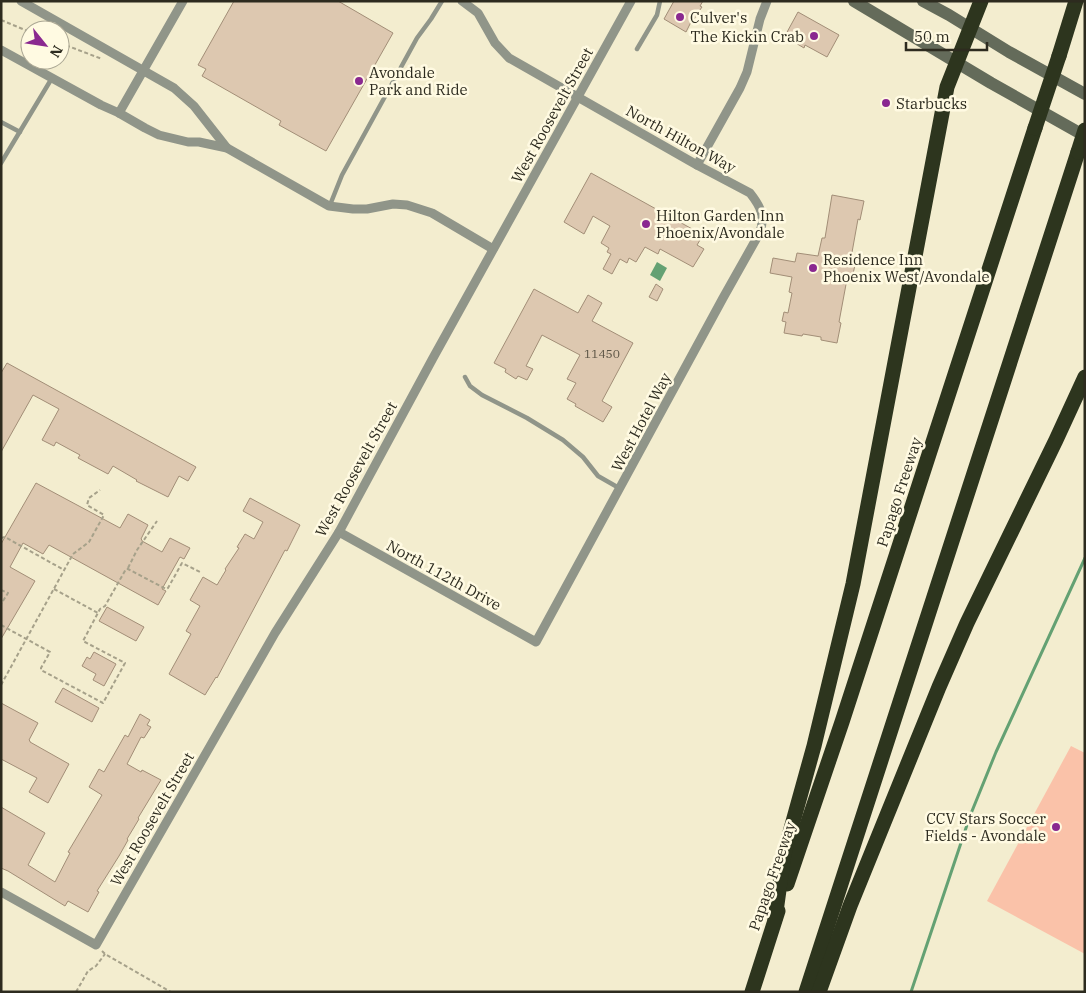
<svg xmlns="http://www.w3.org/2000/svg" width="1086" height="993" font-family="'IBM Plex Serif',serif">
<rect width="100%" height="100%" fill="#f3edcf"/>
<!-- green -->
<path fill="#fac2a9" d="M1071,746L1085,753V954L987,901Z"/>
<!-- water -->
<path fill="#64a173" d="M657,262L667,268L660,281L650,275Z"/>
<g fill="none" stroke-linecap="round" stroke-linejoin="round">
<!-- stream -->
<path stroke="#64a173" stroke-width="3" d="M911,992L970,816L996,752L1085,558"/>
</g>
<!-- building -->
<g fill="#ddc8b0" stroke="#a28e77">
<path d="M234,1H338L393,33L326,151L279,125L281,121L202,76L206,69L198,65Z"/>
<path d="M674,1H703L700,6L702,7L697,14L693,21L692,20L686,32L664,19Z"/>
<path d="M798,12L839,35L827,57L805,45L804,48L794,42L795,40L786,34Z"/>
<path d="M591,173L703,235L697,245L704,249L693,267L660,249L658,254L645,247L636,262L629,258L627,263L620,259L612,274L603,269L611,254L607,252L609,248L601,243L610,226L593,216L584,234L564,222Z"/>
<path d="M832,195L864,201L860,220L858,219L851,258L852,259L856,260L852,279L849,278L848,279H847L839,322L841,323L837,343L821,340V337L803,334L802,336L784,333L786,322L782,321L784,312L788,313L792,293L789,292L792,277L770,273L773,258L795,262L797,253L818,256L822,238H825Z"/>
<path d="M656,284L663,289L657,301L649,297Z"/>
<path d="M534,289L578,313L588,295L602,303L592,321L633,343L602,401L612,407L603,422L575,406L576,404L567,399L576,383L567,379L580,355L542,335L526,366L533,369L527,380L518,376L516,379L505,372L506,369L494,363Z"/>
<path d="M7,363L196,467L188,481L179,476L168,497L136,481L137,480L113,466L108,474L78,458L80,455L56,442L54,446L42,440L59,409L33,395L1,452V373Z"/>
<path d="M36,483L120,528L128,514L148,525L141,539L142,540V541L162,552L170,538L190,548L184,559L180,557L162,589L166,591L158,605L49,545L43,554L23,543L10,567L35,581L1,639V544Z"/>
<path d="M250,498L300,525L287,551L285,550L217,678L216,677L205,695L169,674L191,634L186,631L200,606L190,600L203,577L217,585L226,570L225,569L239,548L237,547L245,534L254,539L263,522L243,511Z"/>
<path d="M107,607L144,627L136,641L99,621Z"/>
<path d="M94,652L116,664L104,686L93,680L96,674L82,666L87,657L90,659Z"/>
<path d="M63,688L99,708L92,722L55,702Z"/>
<path d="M1,703L38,723L29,740L30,741V742L69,764L48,803L29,792L37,778L1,759Z"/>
<path d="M140,714L150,720L147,725L151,727L144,738L141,737L127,764L141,772L142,770L161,780L138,818L139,819L127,839L128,840L119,856L97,891L99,892L88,912L68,901L65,906L8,871L1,868V807L45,833L28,865L55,882L70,853L68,852L102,795L89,787L99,769L104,772L125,735L128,737Z"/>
</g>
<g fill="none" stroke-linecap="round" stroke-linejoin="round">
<!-- path -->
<g stroke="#a6a18a" stroke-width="2" stroke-dasharray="4 2.5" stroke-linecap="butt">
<path d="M1,20L30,32"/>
<path d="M60,43L102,59"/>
<path d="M1,538L5,537L64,570"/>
<path d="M128,568L137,550L157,521"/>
<path d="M54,589L98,613"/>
<path d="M1,590L8,593L1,604"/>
<path d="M1,625L50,652L41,668V670L103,703L125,663L83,641L100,609L105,606L126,569H128L166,589L168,588L182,563L200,572"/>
<path d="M1,685L73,554L89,542L104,515L87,505L89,498L100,490"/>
<path d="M102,951L105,954L171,992"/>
<path d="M76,992L88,971L96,966L105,954"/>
</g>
<!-- lane -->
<g stroke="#909589" stroke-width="4.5">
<path d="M637,49L657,15L660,1"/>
<path d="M1,122L20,132"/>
<path d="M1,163L52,78"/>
<path d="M330,205L342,175L417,38L431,19L442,1"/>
<path d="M465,377L470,386L482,395L527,418L563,440L583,457L598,476L619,488"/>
</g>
<!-- street -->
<g stroke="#909589" stroke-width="9">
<path d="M21,1L174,88L194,106L227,148"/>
<path d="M1,50L101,105L119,113L145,128L159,135L188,142H199L227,148L329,206L353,209H367L393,204L407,205L432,213L493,249"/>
<path d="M119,113L183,1"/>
<path d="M697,165L740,88L747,72L760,19L767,1"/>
<path d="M339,532L536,642L723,298L759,234C766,217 761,207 750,193L697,165L509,58L495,43L478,13L462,1"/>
<path d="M1,892L96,945L275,633L339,532L433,358L631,1"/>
</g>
<!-- secondary -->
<g stroke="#646b5a" stroke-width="12">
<path d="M854,1L991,83L1085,136"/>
<path d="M923,1L949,15L1009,52L1085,94"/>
</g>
<!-- highway -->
<g stroke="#2d351e" stroke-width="15">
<path d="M1059,56L1076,1"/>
<path d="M787,884L842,722L1035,128"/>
<path d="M775,919L784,854L814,746L853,584L947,87L981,1"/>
<path d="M752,992L778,911"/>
<path d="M806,992L1078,152"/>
<path d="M819,992L850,906L939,687L967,623L1056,440L1085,377"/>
</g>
<!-- highway-bridge -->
<g stroke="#2d351e" stroke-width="15">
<path d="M1035,128L1059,56"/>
<path d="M1078,152L1085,130"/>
</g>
</g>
<!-- markers -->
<g fill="#8a2890" stroke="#fffae2" stroke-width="2">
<circle cx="680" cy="17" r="5"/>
<circle cx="814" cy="36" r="5"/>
<circle cx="359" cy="81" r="5"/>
<circle cx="886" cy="103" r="5"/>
<circle cx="646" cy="224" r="5"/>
<circle cx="813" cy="268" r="5"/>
<circle cx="1056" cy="827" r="5"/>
</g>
<g text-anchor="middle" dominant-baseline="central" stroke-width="5" stroke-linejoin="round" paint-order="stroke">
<!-- number labels -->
<g font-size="12" fill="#595243">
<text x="602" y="353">11450</text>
</g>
<!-- poi labels -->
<g font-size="15" fill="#2d2b1f" stroke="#fffae2" text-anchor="start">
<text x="690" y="17">Culver's</text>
<text x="804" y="36" text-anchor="end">The Kickin Crab</text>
<text x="369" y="72">Avondale<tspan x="369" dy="17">Park and Ride</tspan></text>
<text x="896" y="103">Starbucks</text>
<text x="656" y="215">Hilton Garden Inn<tspan x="656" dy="17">Phoenix/Avondale</tspan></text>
<text x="823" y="259">Residence Inn<tspan x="823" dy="17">Phoenix West/Avondale</tspan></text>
<text x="1046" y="818" text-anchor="end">CCV Stars Soccer<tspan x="1046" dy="17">Fields - Avondale</tspan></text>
</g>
<!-- street labels -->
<g font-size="15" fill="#2d2b1f" stroke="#fffae2">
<text transform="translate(552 115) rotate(-61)">West Roosevelt Street</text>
<text transform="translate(681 139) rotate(29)">North Hilton Way</text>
<text transform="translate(641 422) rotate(-62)">West Hotel Way</text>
<text transform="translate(356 469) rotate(-61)">West Roosevelt Street</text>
<text transform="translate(899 492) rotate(-72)">Papago Freeway</text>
<text transform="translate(444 575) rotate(29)">North 112th Drive</text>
<text transform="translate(152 819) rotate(-60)">West Roosevelt Street</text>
<text transform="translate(772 876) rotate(-71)">Papago Freeway</text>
</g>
</g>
<!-- border -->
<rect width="1086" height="993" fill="none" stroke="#2d2b1f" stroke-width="5"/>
<!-- north arrow -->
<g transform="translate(45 45) rotate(120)"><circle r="24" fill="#fffae2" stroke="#aba794"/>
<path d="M0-4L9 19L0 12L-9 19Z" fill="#8a2890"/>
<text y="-8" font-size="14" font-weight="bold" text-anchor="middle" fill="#2d2b1f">N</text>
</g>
<!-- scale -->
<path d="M906 42v8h81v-8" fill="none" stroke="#2d2b1f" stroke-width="2.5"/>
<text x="914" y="42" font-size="15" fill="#2d2b1f" stroke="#fffae2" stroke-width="4" paint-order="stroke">50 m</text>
</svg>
